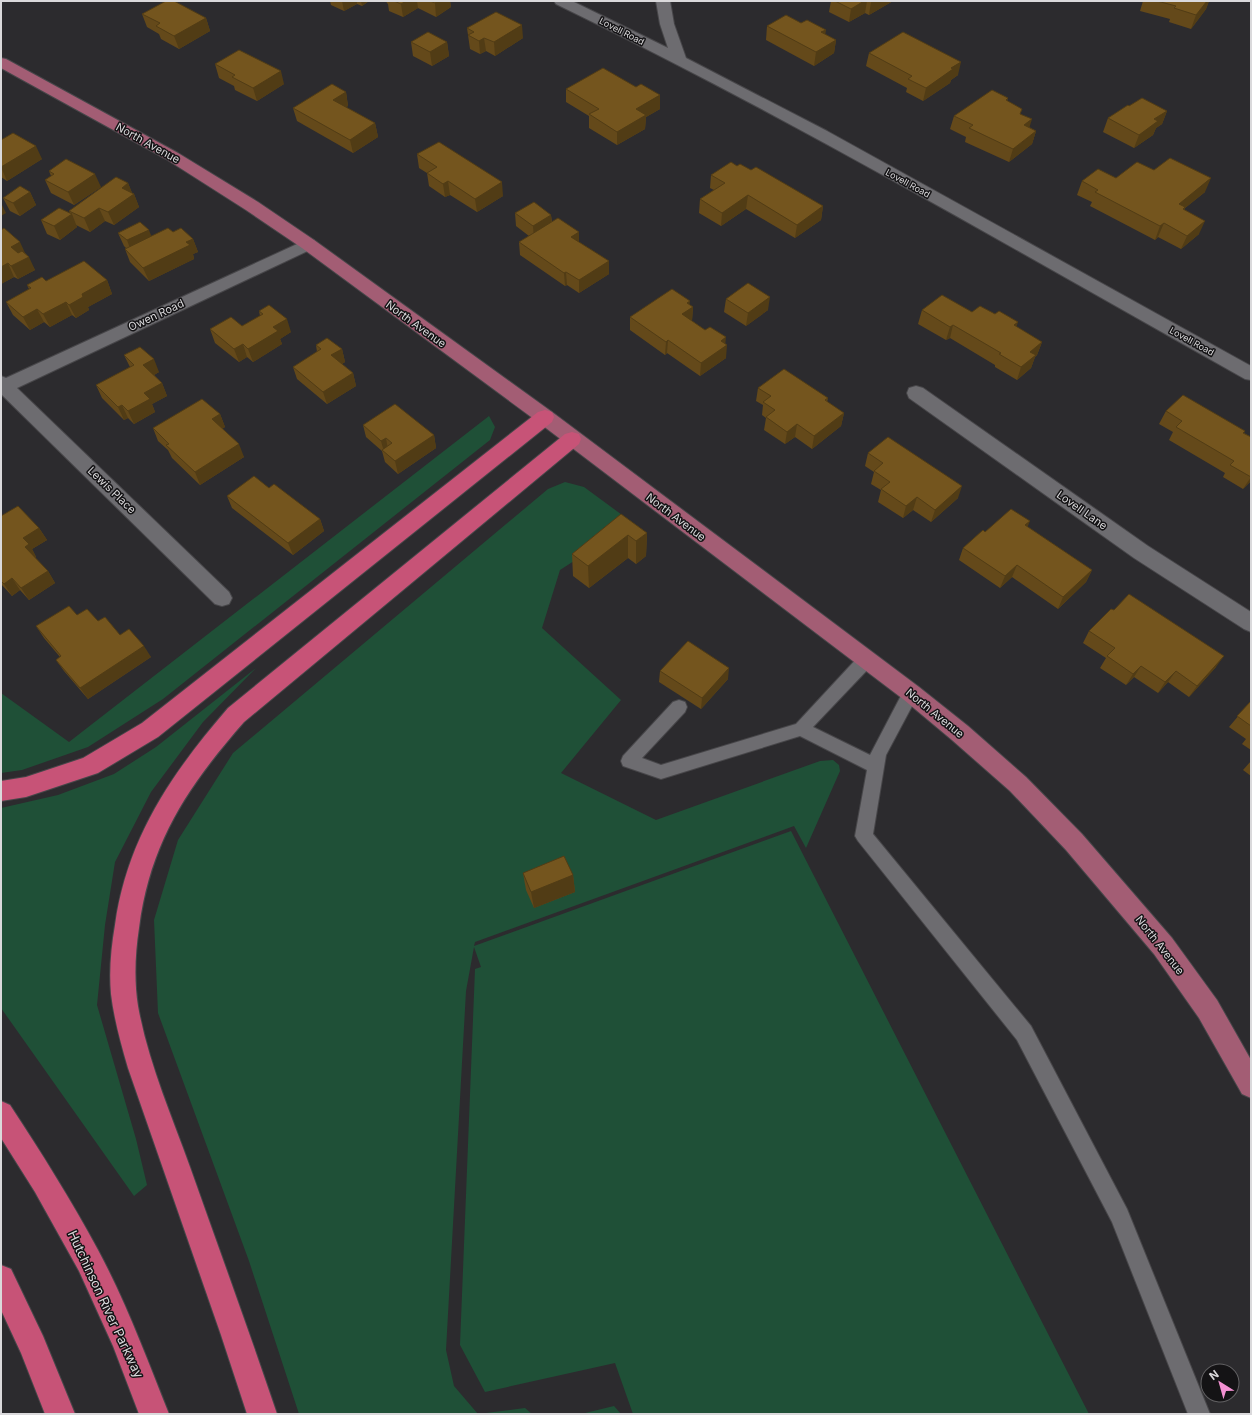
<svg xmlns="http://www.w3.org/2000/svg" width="1252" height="1415" font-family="Inter,sans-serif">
<rect width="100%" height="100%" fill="#2c2b2e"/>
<!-- green -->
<g fill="#1f5037">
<path d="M489,416L495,427L490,440L163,699L88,747L22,770L1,773V693L69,742Z"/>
<path d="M565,482L584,487L633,523L560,570L542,628L621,700L561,773L656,820L820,761L833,760L839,765L840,771L806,848L794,826L475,942L474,946L791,831L1089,1414H633L615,1363L485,1392L460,1345L475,969L481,967L474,947L466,991L446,1350L454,1386L478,1414L525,1408L532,1414H299L249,1261L158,1013L154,920L178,840L233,753L548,489Z"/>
<path d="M256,668L203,722L151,792L115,862L105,925L97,1005L136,1139L147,1185L134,1196L1,1008V808L58,795L114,774L156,747Z"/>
<path d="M614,1406L621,1414H581Z"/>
</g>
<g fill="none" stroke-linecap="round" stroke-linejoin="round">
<defs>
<path id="service" d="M866,654L872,655L874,660L872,665L813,727L870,755L905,688L911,686L917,688L919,693L886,755L873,834L1031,1026L1127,1209L1210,1414H1188L1112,1222L1017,1040L858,841L855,836L867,770L800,736L661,779L623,766L621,761L623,756L673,702L679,700L685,702L687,707L685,712L642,758L661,765L796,724L860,655Z"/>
<g id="minor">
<path d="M554,1H572L668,48L660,24L656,1H670L674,24L686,58L827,131L1251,366V380L1245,379C1017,251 791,118 556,4Z"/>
<path d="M308,239L314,240L316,244L314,248L17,388L229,592L232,598L229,604L222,606L215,604L1,394V376L6,378Z"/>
<path d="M916,386L923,388L1148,546L1251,612V632L1244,629L1134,558L909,398L907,393L909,388Z"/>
</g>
<path id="primary" d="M1,58L6,59L178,153L258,202L314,240L552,412L919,687L968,726L1026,777L1082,834L1172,938L1217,1000L1251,1060V1098L1242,1094L1199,1018L1154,954L1066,850L1010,791L952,740L903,699L538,422L302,248L246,210L166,159L1,68Z"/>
<g id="motorway">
<path d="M545,410L552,412L554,417L552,422L158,737L98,773L26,797L1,801V781L26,777L83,758L142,723L538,412Z"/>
<path d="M572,432L579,434L581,439L579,444L244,722C188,786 150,842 139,928C135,954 134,981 138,1006C148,1062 171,1114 190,1167C219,1249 249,1331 277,1414H247L221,1335L128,1068C121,1044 114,1019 111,994C109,971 111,948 115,925C127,838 172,773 228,708L565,434Z"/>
<path d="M1,1101L10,1105C41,1152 71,1200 98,1250C126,1302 147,1359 169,1414H139L113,1346L79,1271L35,1192L1,1138Z"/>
<path d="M1,1265L11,1269L43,1336L75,1414H45L21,1353L1,1310Z"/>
</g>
</defs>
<!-- service casing -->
<use href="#service" stroke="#474649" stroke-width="2"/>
<!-- minor casing -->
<use href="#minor" stroke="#474649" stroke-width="2"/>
<!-- primary casing -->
<use href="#primary" stroke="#474649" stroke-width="2"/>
<!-- motorway casing -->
<use href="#motorway" stroke="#474649" stroke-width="2"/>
<!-- service -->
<use href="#service" fill="#6d6c70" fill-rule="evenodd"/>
<!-- minor -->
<use href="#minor" fill="#6d6c70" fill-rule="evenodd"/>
<!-- primary -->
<use href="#primary" fill="#a35d74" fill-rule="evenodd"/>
<!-- motorway -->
<use href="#motorway" fill="#c75377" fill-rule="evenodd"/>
</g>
<!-- wall -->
<g fill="#64491a">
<path d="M330,1H369L362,6L357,4L344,11L331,5Z"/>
<path d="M386,1H450L451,7L436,17L418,8L403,17L389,11L388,4L387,3Z"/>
<path d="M831,1H893L869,15L865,13L849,22L829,12Z"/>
<path d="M1143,1H1209L1206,9L1191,29L1169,22L1170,19L1140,11Z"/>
<path d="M142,14L206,18L210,31L179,49L161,39L159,34L147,27Z"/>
<path d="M801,23L836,40L834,53L814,66L766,40L767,26Z"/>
<path d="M467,28L523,38L495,56L486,51L480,54L470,49Z"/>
<path d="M411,42H447L449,56L432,66L413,56Z"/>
<path d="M869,53L958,75L951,80L950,83L923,101L906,92L907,88L866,66Z"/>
<path d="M215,64L284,84L257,101L235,90L234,86L219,78Z"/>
<path d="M566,89L660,109L646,117L645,129L617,145L589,128V116L566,102Z"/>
<path d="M346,92L348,106L346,107L375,123L378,137L353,153L297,121L293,108Z"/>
<path d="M1008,98L1007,101L1020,114L1029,127L1036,131L1032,144L1009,162L965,142L966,137L950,129L954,116Z"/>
<path d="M1129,106L1167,111L1162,124L1156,128L1153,135L1134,148L1103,132L1108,118Z"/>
<path d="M1,140L42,159L7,181L1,177Z"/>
<path d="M417,154L503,196L477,212L450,195L445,197L429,186L427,173L419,168Z"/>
<path d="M737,166L751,170L823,206L821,220L795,238L746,209L721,226L699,213L700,199L714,190L710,188L711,175Z"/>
<path d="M1154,170L1205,192L1185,208L1184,210L1199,234L1181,249L1158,237L1155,240L1090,206L1092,202L1077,195L1082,181L1116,178Z"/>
<path d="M49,171L101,187L74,205L51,193L45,180L51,176Z"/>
<path d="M128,183L132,193L134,194L139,207L114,225L105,221L90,232L76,225L77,227L60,240L47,234L41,220L70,213L69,211Z"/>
<path d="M30,192L36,205L20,216L10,211L3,198Z"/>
<path d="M515,213L551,215L552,222L579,242L609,261V274L579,293L567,285L565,286L520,255L519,242L529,236L516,226Z"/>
<path d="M1,230L26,254L35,270L18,279L14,277L1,284Z"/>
<path d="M173,232L193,239L198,252L193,254L194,259L149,281L130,262L125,249L126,248L124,246L118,233L151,236Z"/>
<path d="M107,280L112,294L88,307L89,310L76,318L72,315L50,327L44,322L30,330L13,315L6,302L29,289L27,285L46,281Z"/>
<path d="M726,299L768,310L746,326L724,312Z"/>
<path d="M690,305L693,307L692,321L725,344L726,358L700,376L667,353L665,355L630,330V317Z"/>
<path d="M922,310L972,312L1017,327L1042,342L1037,355L1035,357L1031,368L1017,380L995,367V365L950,338L946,340L918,324Z"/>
<path d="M259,311L291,332L280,339L282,344L253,362L247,357L239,362L215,343L210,329L242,326L260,316Z"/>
<path d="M316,345L342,349L345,362L342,364L353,373L356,386L327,404L297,379L293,367L317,352Z"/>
<path d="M124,355L159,372L154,375L162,383L167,396L152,404L155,412L134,424L128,418L124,420L102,398L96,385L130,367Z"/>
<path d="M758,388L828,398L827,402L844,413L841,426L812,449L795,437L785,444L764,430L766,418L762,415L763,405L756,401Z"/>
<path d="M1166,411L1245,431L1244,433L1251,437V481L1243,489L1223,477L1225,473L1169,440L1173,432L1159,424Z"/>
<path d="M220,414L225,427L222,429L244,457L200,485L172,458L168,450L158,441L153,428Z"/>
<path d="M363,425L434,435L436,448L398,474L385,462L382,451L366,437Z"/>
<path d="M868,453L958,498L931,522L913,510L903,518L878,502L881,490L871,484L874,472L865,466Z"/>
<path d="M269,488L320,519L324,531L293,555L232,508L227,496Z"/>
<path d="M621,514L647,533L646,556L636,564L628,558L589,588L573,576L572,554Z"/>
<path d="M1,516L39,528L47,540L32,549L36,557L35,558L48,571L55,583L29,600L20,590L12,596L1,584Z"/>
<path d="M1028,527L1092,570L1086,582L1058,609L1012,577L1000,588L959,560L963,548L985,532Z"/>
<path d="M77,615L98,621L120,635L151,657L88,699L64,671L56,660L60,657L44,638L36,626Z"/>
<path d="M1089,631L1216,667L1189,697L1168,682L1158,693L1134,677L1126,685L1100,668L1106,658L1083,643Z"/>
<path d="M660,671L728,679L701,709L659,682Z"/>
<path d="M1251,701V750L1242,744L1246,739L1229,727Z"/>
<path d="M1251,761V776L1243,770Z"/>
<path d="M523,873L573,875L575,892L534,908L526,890Z"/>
</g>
<!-- shaded-wall -->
<g fill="#513c15">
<path d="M342,1H357V4L344,11Z"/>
<path d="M361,1H369L362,6Z"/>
<path d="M406,1H417L418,8L403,17L401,4Z"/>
<path d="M438,1H450L451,7L436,17L435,3Z"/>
<path d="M864,1H867L865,13L849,22L851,9Z"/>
<path d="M873,1H893L869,15L871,2Z"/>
<path d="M1207,1H1209L1206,9L1191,29L1196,15Z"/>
<path d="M206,18L210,31L179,49L174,36Z"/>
<path d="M522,25L523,38L495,56L494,42Z"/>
<path d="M826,30L824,43L821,32Z"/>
<path d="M484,38L486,51L480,54L479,41Z"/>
<path d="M836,40L834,53L814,66L816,52Z"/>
<path d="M447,42L449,56L432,66L430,52Z"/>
<path d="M961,62L958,75L951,80L950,83L923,101L926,88L951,68Z"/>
<path d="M281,71L284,84L257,101L253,88Z"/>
<path d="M346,92L348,106L336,113L333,100Z"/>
<path d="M660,95V109L646,117L645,129L617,145V132L636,109Z"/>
<path d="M1167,111L1162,124L1156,128L1153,135L1134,148L1139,135L1154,119Z"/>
<path d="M1032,119L1028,132L1024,125Z"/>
<path d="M375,123L378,137L353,153L350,140Z"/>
<path d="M1036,131L1032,144L1009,162L1013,149Z"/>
<path d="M36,146L42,159L7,181L1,167Z"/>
<path d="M95,174L101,187L74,205L68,192Z"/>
<path d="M1211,178L1205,192L1185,208L1179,220V204Z"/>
<path d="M448,181L450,195L445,197L443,184Z"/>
<path d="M502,182L503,196L477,212L475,199Z"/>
<path d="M128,183L133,195L134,194L139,207L114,225L108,212L122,188Z"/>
<path d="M30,192L36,205L20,216L13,203Z"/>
<path d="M748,195L746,209L721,226L722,213Z"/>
<path d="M1,203L6,213L1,216Z"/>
<path d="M823,206L821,220L795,238L797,225Z"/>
<path d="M99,208L105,221L90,232L84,218Z"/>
<path d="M72,214L77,227L60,240L54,226Z"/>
<path d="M551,215L552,228L534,239L533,226Z"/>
<path d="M1205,221L1199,234L1181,249L1187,236Z"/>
<path d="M1164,223L1158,237L1155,240L1160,226Z"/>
<path d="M149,230L154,243L132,254L127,240Z"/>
<path d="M579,232V245L571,237Z"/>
<path d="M193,239L198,252L193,254L194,259L149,281L143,268L186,242Z"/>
<path d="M20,242L26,255L18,260L11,247Z"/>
<path d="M29,257L35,270L18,279L11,266Z"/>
<path d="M609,261V274L579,293V280Z"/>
<path d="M8,263L14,277L1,284V267Z"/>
<path d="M566,272L567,285L565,286L564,273Z"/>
<path d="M107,280L112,294L88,307L89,310L76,318L69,305L82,294Z"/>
<path d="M770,297L768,310L746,326L748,313Z"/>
<path d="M690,301L689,309L693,307L692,320L682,327V314L687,303Z"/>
<path d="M66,302L72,315L50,327L43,314Z"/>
<path d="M37,309L44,322L30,330L23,317Z"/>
<path d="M287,319L291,332L280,339L282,344L253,362L248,349L273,327Z"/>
<path d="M1018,322L1014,335V325Z"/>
<path d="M953,325L950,338L946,340L950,327Z"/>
<path d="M726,337L725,347L727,345L726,358L700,376L701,363L721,341Z"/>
<path d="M668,340L667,353L665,355L666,342Z"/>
<path d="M1042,342L1037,355L1035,357L1031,368L1017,380L1021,367L1030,352Z"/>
<path d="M243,344L247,357L239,362L234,349Z"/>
<path d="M342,349L345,362L335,368L331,355Z"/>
<path d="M154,359L159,372L149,378L143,365Z"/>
<path d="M353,373L356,386L327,404L323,392Z"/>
<path d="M162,383L167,396L152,404L155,412L134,424L128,411L144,393Z"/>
<path d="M122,405L128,418L124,420L118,407Z"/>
<path d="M844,413L841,426L812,449L814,436Z"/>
<path d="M220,414L225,427L217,432L212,419Z"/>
<path d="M797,424L795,437L785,444L787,432Z"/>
<path d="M434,435L436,448L398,474L395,461Z"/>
<path d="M386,438L388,450L384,452L381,441Z"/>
<path d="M239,444L244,457L200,485L195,472Z"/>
<path d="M1251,477V481L1243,489Z"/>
<path d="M962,486L958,498L931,522L935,510Z"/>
<path d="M917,497L913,510L903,518L906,506Z"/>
<path d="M320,519L324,531L293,555L288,543Z"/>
<path d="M1030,521L1025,533V525Z"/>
<path d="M39,528L47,540L32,549L36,557L32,559L25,547L23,538Z"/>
<path d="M647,533L646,556L636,564V541Z"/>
<path d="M628,535V558L589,588L588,566Z"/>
<path d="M1017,565L1012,577L1000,588L1005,576Z"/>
<path d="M1092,570L1086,582L1058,609L1063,597Z"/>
<path d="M48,571L55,583L29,600L21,588Z"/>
<path d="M12,578L20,590L12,596L4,584Z"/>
<path d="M144,646L151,657L88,699L80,688Z"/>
<path d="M1224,656L1216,667L1189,697L1197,686Z"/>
<path d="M1141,666L1134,677L1126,685L1133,674Z"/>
<path d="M729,668L728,679L701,709L702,698Z"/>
<path d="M1176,671L1168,682L1158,693L1165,682Z"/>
<path d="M573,875L575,892L534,908L531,892Z"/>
</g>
<!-- building -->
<g fill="#74551e" stroke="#513c15">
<path d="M166,1H174L206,18L174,36L156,26L160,23L142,14Z"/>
<path d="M394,1H406L401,4Z"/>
<path d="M430,1H438L435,3Z"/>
<path d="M835,1H864L851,9Z"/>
<path d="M1157,1H1207L1196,15L1174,8L1176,6Z"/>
<path d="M496,12L522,25L494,42L484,38L479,41L468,35L474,32L467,28Z"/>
<path d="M786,15L801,23L807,20L826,30L821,32L836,40L816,52L767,26Z"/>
<path d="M428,32L447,42L430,52L411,42Z"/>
<path d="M903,32L961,62L951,68L953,69L926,88L908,79L912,76L869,53Z"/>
<path d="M239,50L281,71L253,88L232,77L235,75L215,64Z"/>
<path d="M603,68L636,87L641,84L660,95L636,109L646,115L617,132L589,114L599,109L566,89Z"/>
<path d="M332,84L346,92L333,100L375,123L350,140L293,108Z"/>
<path d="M992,90L1008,98L1006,100L1022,109L1020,114L1032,119L1024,125L1036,131L1013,149L969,128L973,125L954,116Z"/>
<path d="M1142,98L1167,111L1154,119L1158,121L1139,135L1108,118L1128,105L1129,106Z"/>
<path d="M13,133L36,146L1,167V140Z"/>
<path d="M439,142L502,182L475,199L448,181L443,184L427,173L437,167L417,154Z"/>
<path d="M1170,158L1211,178L1179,204L1185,207L1183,209L1205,221L1187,236L1164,223L1160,226L1095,192L1098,190L1082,181L1098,169L1116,178L1137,162L1154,170Z"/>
<path d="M66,159L95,174L68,192L45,180L54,174L49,171Z"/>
<path d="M731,162L737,166L740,164L751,170L756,167L823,206L797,225L748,195L722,213L700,199L725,183L711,175Z"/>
<path d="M116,177L128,183L122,188L134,194L108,212L99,208L84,218L69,211Z"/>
<path d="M20,186L30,192L13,203L3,198Z"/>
<path d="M534,202L551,215L533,226L515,213Z"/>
<path d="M59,208L72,214L54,226L41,220Z"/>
<path d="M558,218L579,232L571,237L609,261L579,280L566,272L564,273L519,242Z"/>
<path d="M140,222L149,230L127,240L118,233Z"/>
<path d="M4,228L20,242L11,247L18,253L22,251L29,257L11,266L8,263L1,267V230Z"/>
<path d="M168,228L173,232L181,228L193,239L186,242L190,245L143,268L125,249Z"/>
<path d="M84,261L107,280L82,294L83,297L69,305L66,302L43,314L37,309L23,317L6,302L31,288L27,285L42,277L46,281Z"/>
<path d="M748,283L770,297L748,313L726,299Z"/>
<path d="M672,289L690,301L687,303L693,307L682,314L705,330L710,327L726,337L721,341L727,345L701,363L668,340L666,342L630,317Z"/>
<path d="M942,295L972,312L980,306L995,314L999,311L1018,322L1014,325L1042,342L1030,352L1036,355L1021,367L999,354L1001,353L953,325L950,327L922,310Z"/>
<path d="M269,305L287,319L273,327L278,331L248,349L243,344L234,349L210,329L231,317L242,326L263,314L259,311Z"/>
<path d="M327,338L342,349L331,355L353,373L323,392L293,367L321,349L316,345Z"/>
<path d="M140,347L154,359L143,365L162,383L144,393L150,399L128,411L122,405L118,407L96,385L134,365L124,355Z"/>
<path d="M784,369L828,398L825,400L844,413L814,436L797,424L787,432L766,417L775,410L763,402L771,396L758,388Z"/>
<path d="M1183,395L1245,431L1243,433L1251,437V454L1250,455H1251V477L1230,465L1234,461L1176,427L1182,421L1166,411Z"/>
<path d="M202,399L220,414L212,419L239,444L195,472L166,445L169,444L153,428Z"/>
<path d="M395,404L434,435L395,461L382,450L392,443L386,438L381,441L363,425Z"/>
<path d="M888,437L962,486L935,510L917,497L906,506L881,489L890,482L874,471L883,463L868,453Z"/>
<path d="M254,476L269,488L274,484L320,519L288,543L227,496Z"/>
<path d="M18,506L39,528L23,538L29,544L25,547L48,571L21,588L12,578L4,584L1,581V516Z"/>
<path d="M1011,509L1030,521L1025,525L1092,570L1063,597L1017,565L1005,576L963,548L983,530L985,532Z"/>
<path d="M621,514L647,533L636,541L628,535L588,566L572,554Z"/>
<path d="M1129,594L1224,656L1197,686L1176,671L1165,682L1141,666L1133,674L1107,656L1115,648L1089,631L1111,609L1114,610Z"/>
<path d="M69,606L77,615L87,609L98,621L105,617L120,635L129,629L144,646L80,688L56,660L61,656L36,626Z"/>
<path d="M688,641L729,668L702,698L660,671Z"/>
<path d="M1251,701V726L1237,716Z"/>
<path d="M564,856L573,875L531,892L523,873Z"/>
</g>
<g text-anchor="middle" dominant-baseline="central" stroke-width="3" stroke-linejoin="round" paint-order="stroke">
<!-- far-street labels -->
<g font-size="9" fill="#dad9db" stroke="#141315">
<text transform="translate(622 31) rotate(27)">Lovell Road</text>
<text transform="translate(908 183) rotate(29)">Lovell Road</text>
<text transform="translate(1192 341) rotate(29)">Lovell Road</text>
</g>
<!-- street labels -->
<g font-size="11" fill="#dad9db" stroke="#141315">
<text transform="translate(148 143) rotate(29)">North Avenue</text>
<text transform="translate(156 315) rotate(-25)">Owen Road</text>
<text transform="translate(416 324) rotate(36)">North Avenue</text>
<text transform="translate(112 490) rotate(44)">Lewis Place</text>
<text transform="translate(1082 510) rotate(35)">Lovell Lane</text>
<text transform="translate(676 517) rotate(37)">North Avenue</text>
<text transform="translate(935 713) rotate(39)">North Avenue</text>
<text transform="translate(1160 945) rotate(52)">North Avenue</text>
</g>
<!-- near-street labels -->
<g font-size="13" fill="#dad9db" stroke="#141315">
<text transform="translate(106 1304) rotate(65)">Hutchinson River Parkway</text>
</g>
</g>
<!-- border -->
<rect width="1252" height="1415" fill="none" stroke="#dad9db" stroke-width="4"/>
<!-- north arrow -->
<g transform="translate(1220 1383) rotate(323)"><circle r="19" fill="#141315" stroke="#636264"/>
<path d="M0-3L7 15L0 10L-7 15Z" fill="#f491d3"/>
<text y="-6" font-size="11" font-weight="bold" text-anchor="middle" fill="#dad9db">N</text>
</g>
</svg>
